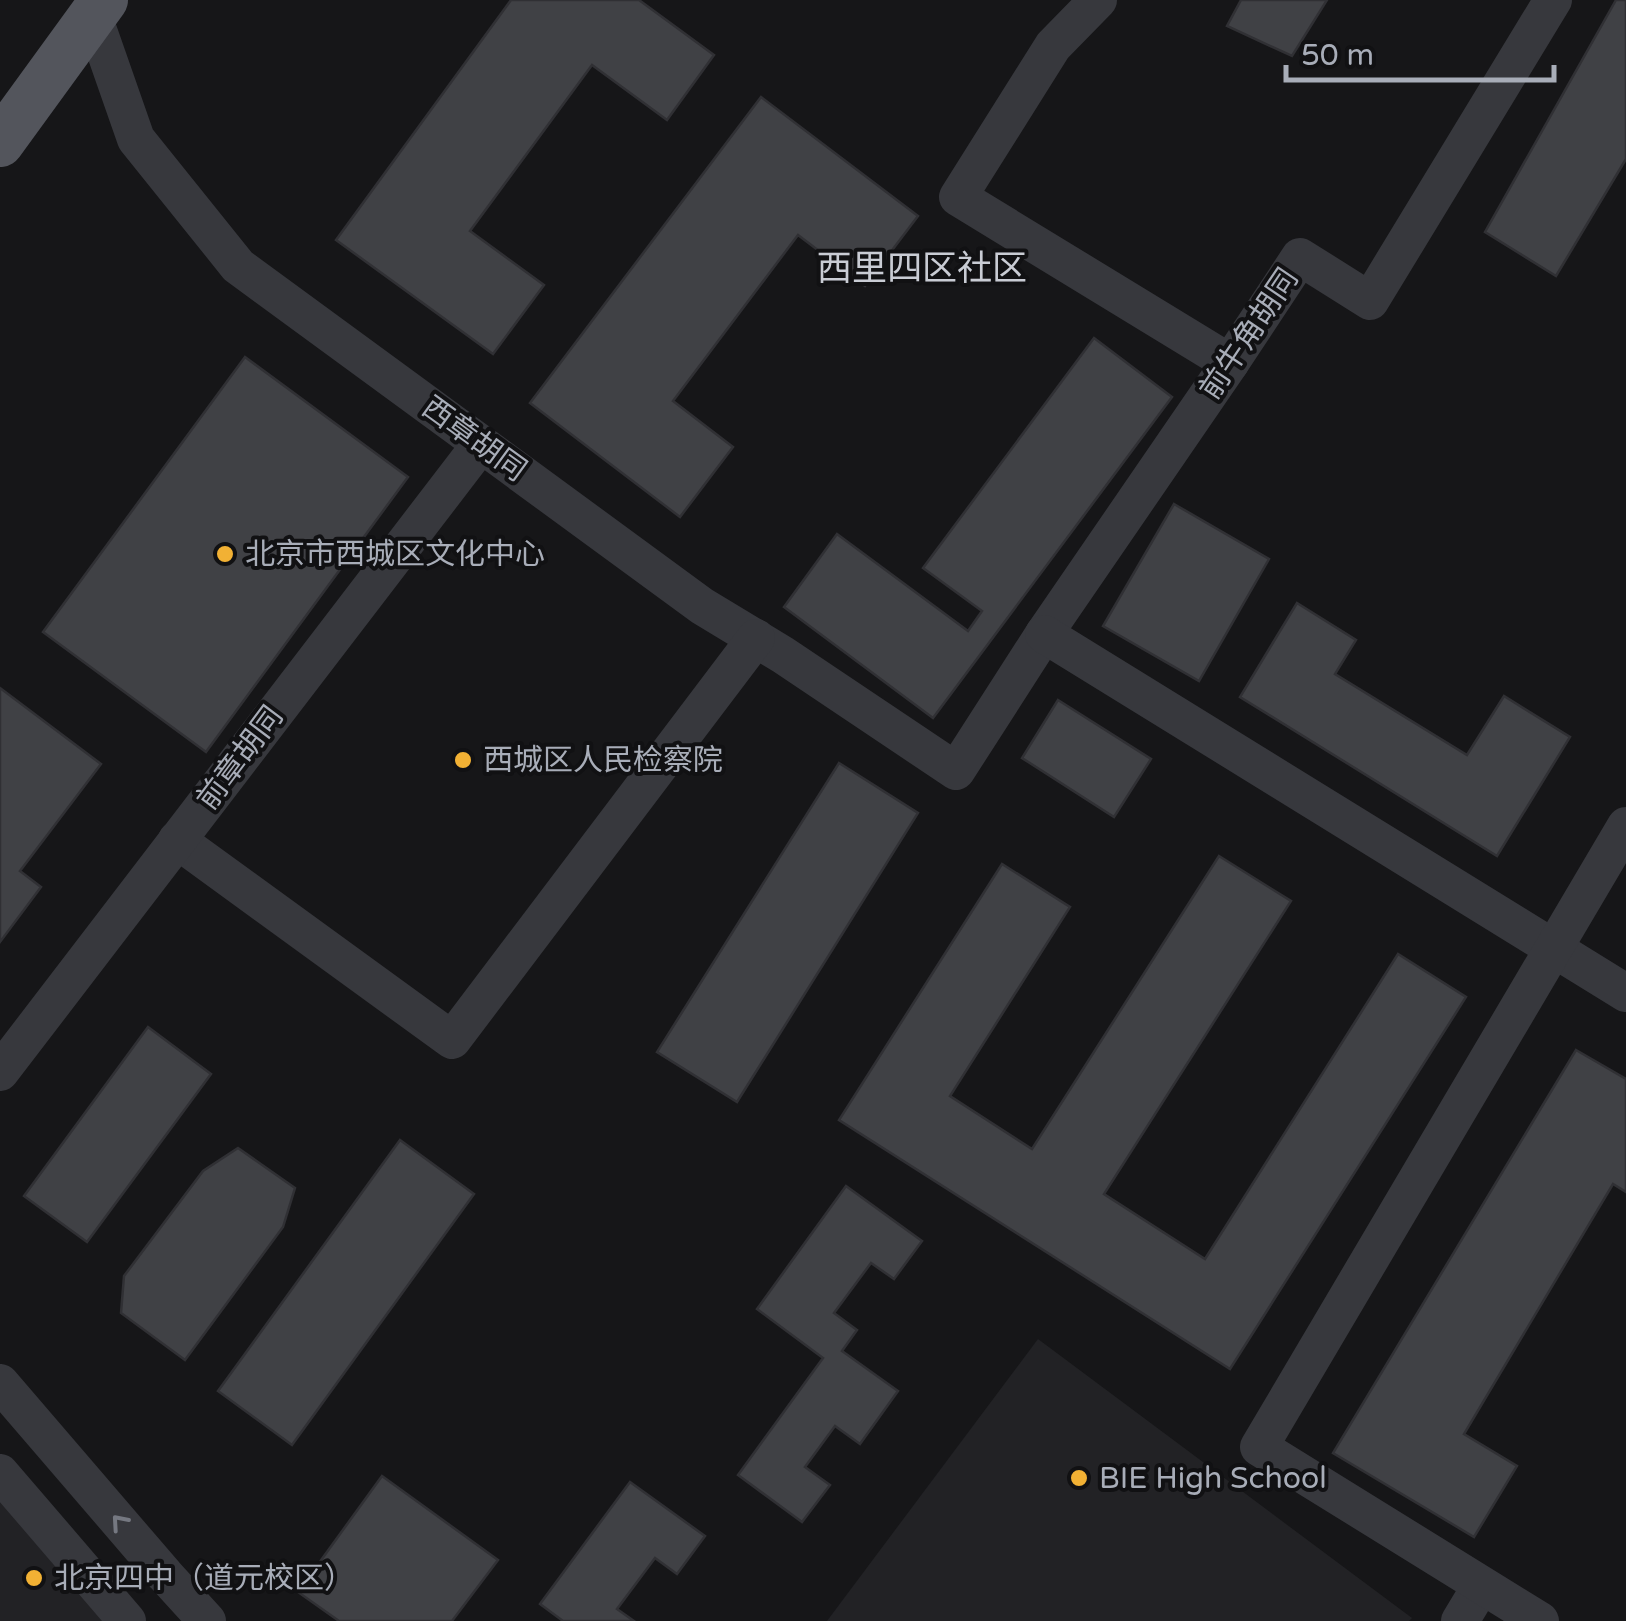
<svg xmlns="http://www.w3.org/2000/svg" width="1626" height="1621" font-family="'Varela Round','Noto Sans SC',sans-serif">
<rect width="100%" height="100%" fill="#161618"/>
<!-- built -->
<g fill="#222225">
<path d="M1038,1339L1412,1618L1409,1621H827Z"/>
<path d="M0,1497L104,1621H0Z"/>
</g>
<!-- building -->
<g fill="#404145" stroke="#303034" stroke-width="2.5">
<path d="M511,0H639L714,55L667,120L592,65L470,231L544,285L493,354L336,240Z"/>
<path d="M1241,0H1327L1292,56L1227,26Z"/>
<path d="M1616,0H1626V159L1556,276L1485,232Z"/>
<path d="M761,97L918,216L865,286L798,235L673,401L733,447L680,517L530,403Z"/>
<path d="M1094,338L1172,397L933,718L784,607L837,534L968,631L982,611L923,568Z"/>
<path d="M245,357L408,477L206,752L43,632Z"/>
<path d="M1174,504L1269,559L1199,681L1103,626Z"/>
<path d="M1297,603L1356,640L1335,674L1467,755L1504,696L1570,737L1497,856L1240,697Z"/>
<path d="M0,688L101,764L20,871L41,887L0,942Z"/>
<path d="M1058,700L1151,759L1114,817L1022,758Z"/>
<path d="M839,763L918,813L737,1102L657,1052Z"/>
<path d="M1219,856L1291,901L1104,1194L1205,1259L1398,954L1466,997L1230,1369L839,1120L1002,864L1070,907L950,1096L1032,1149Z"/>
<path d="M148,1027L211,1074L87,1242L24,1196Z"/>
<path d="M1576,1050L1626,1079V1192L1613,1184L1464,1434L1517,1466L1474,1537L1333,1453Z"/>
<path d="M400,1140L474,1194L292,1445L218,1391Z"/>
<path d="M238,1148L295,1188L283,1227L185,1360L121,1313L124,1276L203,1171Z"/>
<path d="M846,1186L922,1241L894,1279L871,1263L834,1313L857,1330L842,1351L898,1391L860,1444L835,1426L805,1467L830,1485L802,1522L738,1475L823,1358L757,1309Z"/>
<path d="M382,1476L498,1560L452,1621H339L298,1592Z"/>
<path d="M630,1482L705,1536L677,1574L655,1558L617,1609L634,1621H563L540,1604Z"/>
</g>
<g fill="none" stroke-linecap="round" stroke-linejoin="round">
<!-- minor -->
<g stroke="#37383d" stroke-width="38">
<path d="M1098,0L1053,46L958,197L1230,363"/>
<path d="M93,16L136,139L238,266L702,606L783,655L956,771L1044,634L1230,363L1300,257L1370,301L1553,0"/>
<path d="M1044,634L1626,993"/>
<path d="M177,840L452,1040L756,638"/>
<path d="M0,1072L481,444"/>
<path d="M0,1383L165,1575L207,1621"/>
<path d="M0,1473L127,1621"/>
<path d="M1460,1621L1481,1586"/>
<path d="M1540,1621L1259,1447L1626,826"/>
</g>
<!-- major -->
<path stroke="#53555c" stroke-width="48" d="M0,143L104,0"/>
</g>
<!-- one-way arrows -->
<defs><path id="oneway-chevron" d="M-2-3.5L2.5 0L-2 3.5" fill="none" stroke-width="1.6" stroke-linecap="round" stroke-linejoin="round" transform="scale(2.5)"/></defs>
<use stroke="#757881" href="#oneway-chevron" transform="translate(119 1522) rotate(-131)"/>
<!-- markers -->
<g fill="#f2b134" stroke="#111113" stroke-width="4">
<circle cx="225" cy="554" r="10"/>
<circle cx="463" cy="760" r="10"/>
<circle cx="1079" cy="1478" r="10"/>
<circle cx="34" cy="1578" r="10"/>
</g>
<g text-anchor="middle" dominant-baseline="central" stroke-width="8" stroke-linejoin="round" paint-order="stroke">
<!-- street labels -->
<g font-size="30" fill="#a8adb8" stroke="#111113">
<text transform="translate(1249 334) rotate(-56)">前牛角胡同</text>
<text transform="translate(474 439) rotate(36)">西章胡同</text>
<text transform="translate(240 758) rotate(-53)">前章胡同</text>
</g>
<!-- poi labels -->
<g font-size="30" fill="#a8adb8" stroke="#111113" text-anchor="start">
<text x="245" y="554">北京市西城区文化中心</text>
<text x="483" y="760">西城区人民检察院</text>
<text x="1099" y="1478">BIE High School</text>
<text x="54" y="1578">北京四中（道元校区）</text>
</g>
<!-- quarter labels -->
<g font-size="35" fill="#c9ccd4" stroke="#111113">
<text x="922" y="269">西里四区社区</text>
</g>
</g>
<!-- scale -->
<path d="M1286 65v15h268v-15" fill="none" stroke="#a8adb8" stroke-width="5"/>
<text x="1301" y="65" font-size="30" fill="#a8adb8" stroke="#111113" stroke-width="8" paint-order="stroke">50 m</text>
</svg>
